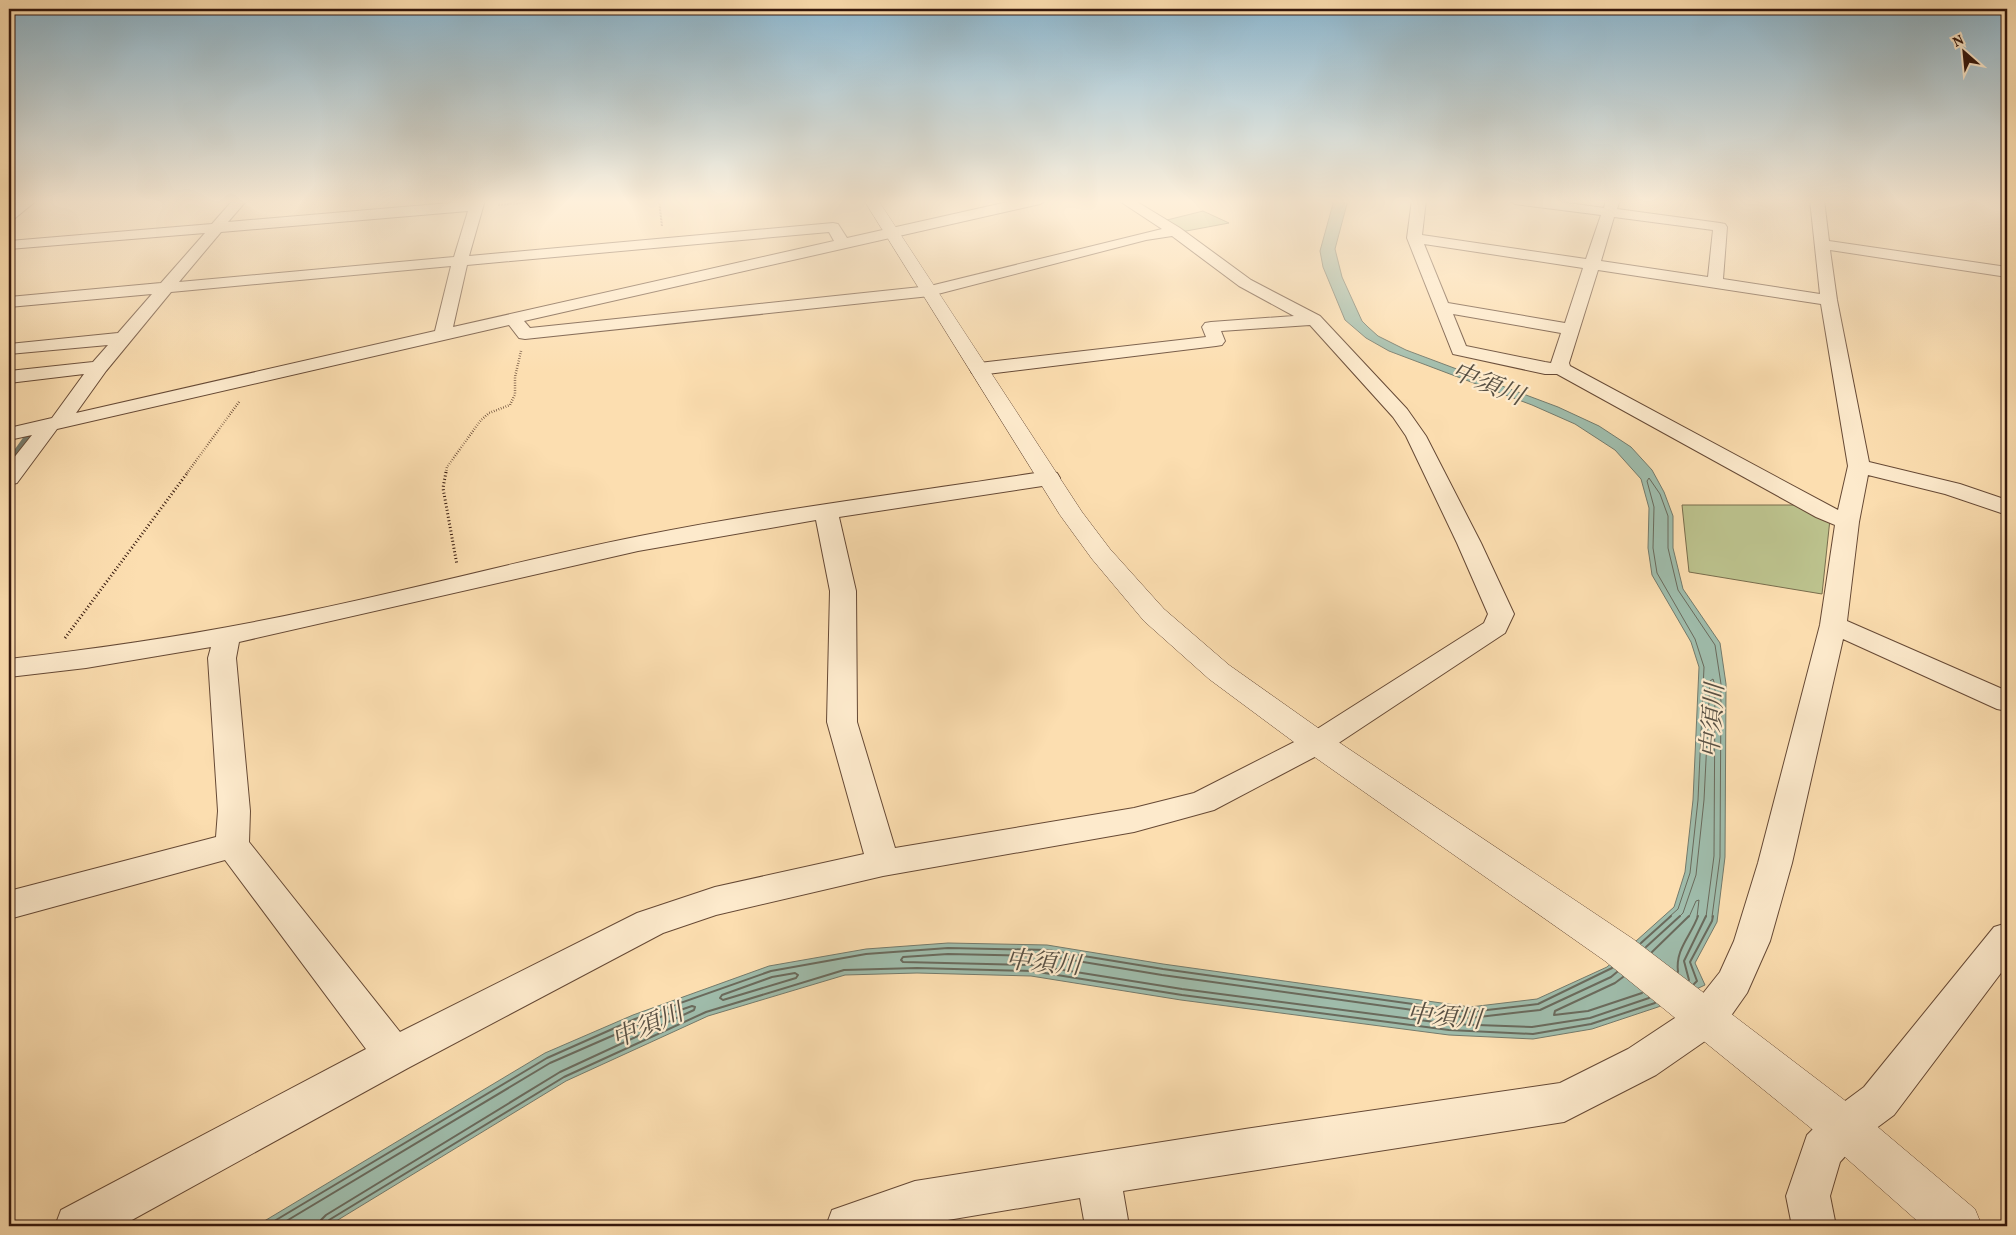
<svg xmlns="http://www.w3.org/2000/svg" width="2016" height="1235" font-family="Vollkorn,'Noto Serif JP',serif">
<rect width="100%" height="100%" fill="#fcdeb0"/>
<filter id="stains"><feTurbulence type="fractalNoise" baseFrequency=".004" numOctaves="4"/><feColorMatrix values="0 0 0 0 .2 0 0 0 0 .09 0 0 0 0 .02 0 0 0 .5 -.17"/></filter>
<radialGradient id="worn" r=".72"><stop offset=".6" stop-color="#630" stop-opacity="0"/><stop offset="1" stop-color="#630" stop-opacity=".3"/></radialGradient>
<!-- green -->
<g fill="#bcc28d" stroke="#786c4c">
<path d="M1203,211L1229,223L1181,232L1163,221Z"/>
<path d="M1682,505H1804L1830,519L1822,594L1689,572Z"/>
</g>
<!-- water -->
<path fill="#9fbcab" stroke="#747a6b" d="M1334,200H1348L1335,249L1342,277L1362,321L1368,327L1378,336L1406,350L1558,407L1599,426L1631,447L1652,470L1664,492L1673,516V548L1683,589L1720,643L1726,684L1725,857L1717,922L1695,963L1705,985L1658,1007L1592,1029L1533,1039L1449,1035L1181,1000L1031,976L917,973L845,975L708,1016L566,1081L328,1226H256L545,1053L633,1015L769,966L866,949L948,943L1047,945L1163,964L1470,1007L1537,999L1607,967L1674,907L1685,872L1693,800L1699,667L1691,642L1652,575L1648,548L1649,508L1641,479L1615,450L1575,424L1532,405L1389,351L1366,338L1345,320L1323,267L1320,251Z"/>
<g fill="none" stroke-linecap="round" stroke-linejoin="round">
<!-- shore-far1 -->
<g stroke="#6a6a5c" stroke-width="1">
<path d="M1669,917L1678,909L1690,873L1698,800L1704,667L1695,639L1657,573L1653,548L1654,507L1647,481L1649,478L1660,494L1668,516V548L1678,590L1715,645L1721,684L1720,857L1712,917"/>
<path d="M1679,917L1683,913L1696,875L1704,800L1710,681L1713,679L1715,685L1714,856L1706,917"/>
<path d="M1689,917L1696,901L1699,900L1697,917"/>
</g>
<!-- shore -->
<g stroke="#6a6a5c" stroke-width="2">
<path d="M1641,943L1671,916"/>
<path d="M1646,947L1680,916"/>
<path d="M1652,952L1689,916"/>
<path d="M1617,972L1611,977L1540,1010L1470,1018L1162,975L1047,956L948,954L903,957L901,960L903,962L1032,965L1182,989L1450,1024L1532,1027L1590,1018L1649,998"/>
<path d="M1678,972C1675,949 1691,936 1698,916"/>
<path d="M795,973L798,975L796,978L723,1000L720,998L722,995L772,977Z"/>
<path d="M1623,977L1615,983L1555,1011L1554,1015L1588,1011L1642,993"/>
<path d="M1689,980L1684,961L1706,916"/>
<path d="M1694,984L1697,981L1690,962L1712,921L1713,916"/>
<path d="M266,1226L547,1058L635,1019L771,971L866,954L948,948L1047,950L1163,969L1470,1012L1538,1004L1612,968"/>
<path d="M278,1226L550,1063L637,1025L692,1006L695,1007L694,1010L560,1072L326,1215L321,1220L320,1226"/>
<path d="M326,1226L329,1220L564,1077L706,1012L844,970L917,968L1032,971L1182,995L1449,1030L1533,1034L1591,1024L1655,1003"/>
</g>
<!-- stream -->
<path stroke="#747a6b" stroke-width="5.5" d="M9,462L29,434"/>
<defs>
<g id="minor">
<path d="M21,200H37L14,219L9,220V210Z"/>
<path d="M233,200H247L228,222L485,200L469,256L833,223L838,224L847,238L1012,201L1047,200L1040,204L524,321L530,328L930,286L1162,229L1118,200H1134L1180,228L1251,280L1320,316L1407,409L1426,436L1481,543L1514,614L1505,633L1328,750L1214,810L1134,832L883,876L716,915L663,933L408,1068L121,1226H55L61,1210L366,1049L225,860L9,919V891L216,837L218,811L208,658L211,647L86,668L9,677V659C111,647 212,632 313,610C422,587 530,558 640,536C775,509 913,492 1049,471L1057,473L1060,478L1057,483L1049,485L839,517L856,591L857,722L895,848L1134,808L1194,793L1306,736L1484,623L1488,614L1457,543L1406,436L1393,417L1310,325L1221,331L1225,341L1222,345L1216,346L979,375L972,373L970,369L972,365L979,363L1206,337L1202,327L1205,323L1211,322L1294,316L1239,286L1172,236L1146,240L930,296L525,339L519,338L509,325L57,429L17,483L9,485V464L32,435L9,440V428L52,418L84,374L9,383V371L93,362L108,345L9,354V344L118,333L152,294L9,307V297L161,283L205,233L9,249V241L212,224ZM468,211L454,257L179,282L221,232ZM829,232L834,241L453,327L467,265ZM451,266L435,331L76,413L106,371L171,292ZM816,520L830,591L827,722L864,854L715,887L637,913L400,1032L249,842L250,811L236,658L239,642L638,551Z"/>
<path d="M1412,200H1426L1422,235L1586,259L1601,215L1515,204L1508,200H1546L1604,208L1606,200H1620L1617,209L1720,223L1725,224L1727,227L1723,279L1820,294L1810,200H1824L1829,241L2007,267V277L1830,250L1837,300L1869,462L1960,484L2007,500V515L1945,494L1868,475L1859,522L1847,621L2007,691V711L1997,709L1843,639L1792,863L1770,941L1747,993L1721,1030L1656,1075L1564,1122L1123,1191L1129,1226H1085L1080,1198L912,1226H826L832,1210L915,1181L1245,1129L1560,1083L1628,1049L1693,1006L1720,972L1734,941L1758,863L1820,625L1835,525L1816,517L1557,374H1545L1453,354L1407,238ZM1614,217L1713,230L1708,277L1601,261ZM1424,244L1583,268L1565,323L1448,303ZM1598,270L1821,304L1848,466L1838,510L1570,366L1569,363ZM1453,314L1561,333L1551,363L1545,362L1466,346Z"/>
<path d="M2007,923V965L1894,1115L1859,1141L1840,1162L1830,1196L1836,1226H1792L1786,1196L1807,1135L1829,1113L1864,1087L1994,927Z"/>
</g>
<path id="tertiary" d="M864,200H878L1082,512L1110,549L1164,609L1229,665L1328,735L1633,939L1860,1112L1975,1209L1982,1226H1923L1828,1142L1605,961L1306,751L1209,679L1144,621L1092,559L1060,515Z"/>
</defs>
<!-- minor casing -->
<use href="#minor" stroke="#664935" stroke-width="2"/>
<!-- tertiary casing -->
<use href="#tertiary" stroke="#664935" stroke-width="1"/>
<!-- path-far2 -->
<g stroke="#34170c" stroke-width="2" stroke-dasharray="0.5 1" stroke-linecap="butt">
<path d="M659,200L662,226"/>
<path d="M498,205L555,200"/>
</g>
<!-- path-far1 -->
<g stroke="#34170c" stroke-width="2.5" stroke-dasharray="0.5 2" stroke-linecap="butt">
<path d="M187,473L239,402"/>
<path d="M446,473L447,467L481,420L489,413L510,405L515,394V377L521,351"/>
</g>
<!-- path -->
<g stroke="#34170c" stroke-width="3" stroke-dasharray="1 2.5" stroke-linecap="butt">
<path d="M446,472L443,488L457,565"/>
<path d="M65,638L188,472"/>
</g>
<!-- minor -->
<use href="#minor" fill="#fdeacc" fill-rule="evenodd"/>
<!-- tertiary -->
<use href="#tertiary" fill="#fdeacc" fill-rule="evenodd"/>
</g>
<!-- sky -->
<linearGradient id="sky" x2="0" y2="1"><stop stop-color="#8bb7d0"/><stop offset="0.54" stop-color="#fef0db"/><stop offset="1" stop-color="#fef0db" stop-opacity="0"/></linearGradient>
<rect width="2016" height="373" fill="url(#sky)"/>
<g text-anchor="middle" dominant-baseline="central" stroke-width="4.5" stroke-linejoin="round" paint-order="stroke">
<!-- near-water labels -->
<g font-size="25" font-style="italic" fill="#595144" stroke="#fdeacc">
<text transform="translate(1487 385) rotate(22)">中須川</text>
<text transform="translate(1714 721) rotate(-86)">中須川</text>
<text transform="translate(1043 964) rotate(5)">中須川</text>
<text transform="translate(1444 1018) rotate(5)">中須川</text>
<text transform="translate(648 1027) rotate(-23)">中須川</text>
</g>
</g>
<!-- margin -->
<rect width="2016" height="1235" fill="none" stroke="#fcdeb0" stroke-width="30"/>
<rect x="10" y="10" width="1996" height="1215" fill="none" stroke="#34170c" stroke-width="2.5"/>
<rect x="15" y="15" width="1986" height="1205" fill="none" stroke="#34170c"/>
<!-- north arrow -->
<g transform="translate(1964 52) rotate(333)" stroke="#fdeacc" stroke-width="4" paint-order="stroke">
<path d="M0-4L9 19L0 12L-9 19Z" fill="#34170c"/>
<text y="-8" font-size="14" font-weight="bold" text-anchor="middle" fill="#34170c">N</text>
</g>
<rect width="100%" height="100%" filter="url(#stains)"/>
<rect width="100%" height="100%" fill="url(#worn)"/>
</svg>
